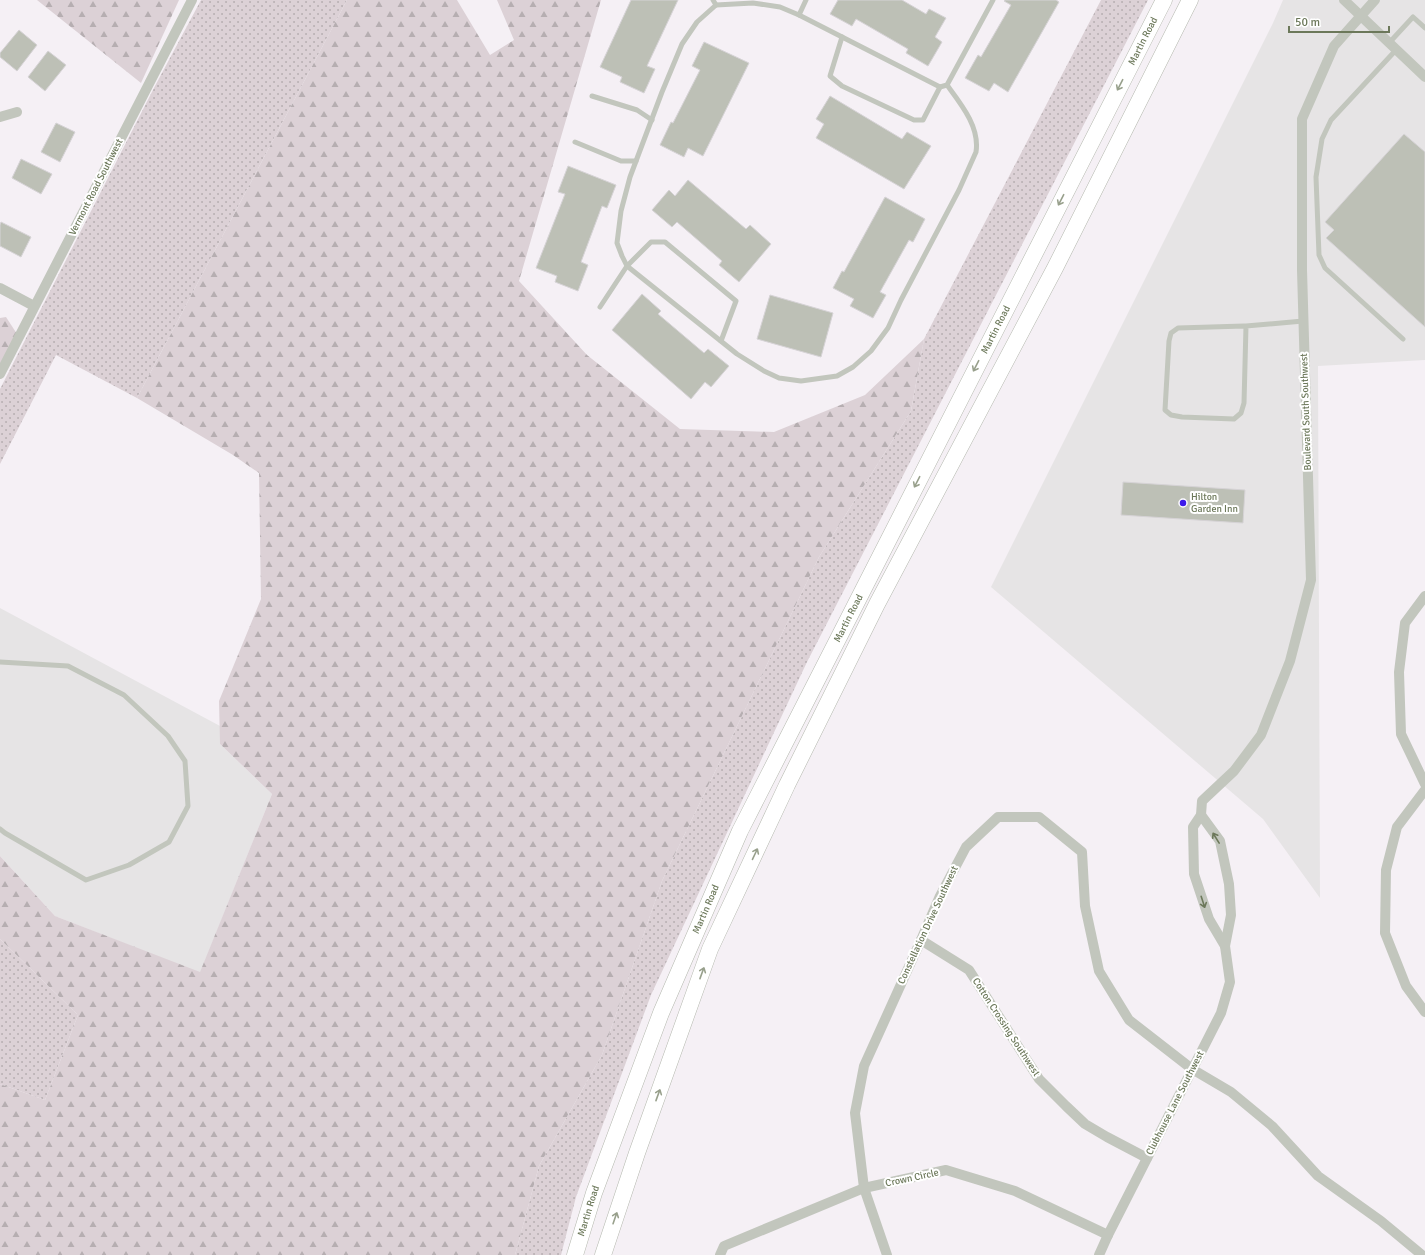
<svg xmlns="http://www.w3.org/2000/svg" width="1425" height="1255" font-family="Signika,sans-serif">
<defs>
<pattern id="grass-dots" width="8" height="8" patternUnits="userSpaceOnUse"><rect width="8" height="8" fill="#dcd1d6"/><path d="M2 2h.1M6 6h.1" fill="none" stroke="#b6aeb1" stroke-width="1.8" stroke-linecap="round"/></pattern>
<pattern id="forest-firs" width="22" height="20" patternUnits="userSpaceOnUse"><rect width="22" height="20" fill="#dcd1d6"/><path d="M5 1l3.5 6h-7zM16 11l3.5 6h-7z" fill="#b6aeb1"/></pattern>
</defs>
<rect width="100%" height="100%" fill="#f5f0f5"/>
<!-- built -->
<g fill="#e6e4e5">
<path d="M1283,0H1425V360L1318,366L1320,898L1263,819L991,587L1273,23Z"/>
<path d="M0,608L220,726V744L272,794L200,973L55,916L0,856Z"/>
</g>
<!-- grass -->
<g fill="url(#grass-dots)">
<path d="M201,0H347L137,398L56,355L0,464V389L155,86Z"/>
<path d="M1101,0H1148L807,662L651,995L576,1197L561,1255H515L539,1166L602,1055L662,881L819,557L911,411L924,339Z"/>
<path d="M0,939L78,1015L45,1100L0,1084Z"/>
</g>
<!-- forest -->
<g fill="url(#forest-firs)">
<path d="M37,0H179L141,83Z"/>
<path d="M347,0H457L490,55L514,40L497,0H601L519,281L587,355L680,429L774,432L865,395L924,339L911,411L819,557L662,881L602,1055L539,1166L515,1255H0V1084L45,1100L78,1015L0,939V856L55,916L200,972L272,794L220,744L219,701L261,599L259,473L233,455L137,398Z"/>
<path d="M6,317L17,334L0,366V318Z"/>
</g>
<!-- building -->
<g fill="#bdc0b6" stroke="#d6d3d6">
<path d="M631,0H678L647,66L655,69L644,93L620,82L622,77L600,67Z"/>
<path d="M838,0H902L926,14L929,9L946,18L935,37L942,42L928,66L906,53L908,49L856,19L852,26L830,14Z"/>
<path d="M1005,0H1056L1059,2L1008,92L994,83L989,91L965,78L978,55L981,57L1011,5L1004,1Z"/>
<path d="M19,30L37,45L17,71L0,57V53Z"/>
<path d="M704,42L749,63L703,156L688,148L684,157L660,145L671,122L673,123L700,70L692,66Z"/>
<path d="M48,51L66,65L45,91L28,77Z"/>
<path d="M830,96L902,139L907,132L931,146L904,189L816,138L824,124L816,119Z"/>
<path d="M56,123L75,132L60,162L41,152Z"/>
<path d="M1404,134L1425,152V327L1326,238L1334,230L1325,222Z"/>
<path d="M21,159L52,174L41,194L12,178Z"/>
<path d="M568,166L616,185L607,208L602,206L581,262L588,265L578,291L555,282L557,276L536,268L565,194L558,192Z"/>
<path d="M688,180L746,229L750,225L771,244L739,282L719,265L722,261L677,222L672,227L652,210L669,190L675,196Z"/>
<path d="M885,197L925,219L913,242L909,240L880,292L886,295L873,318L850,306L854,299L833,288L842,271L844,272Z"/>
<path d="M1,222L31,237L21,257L0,246V225Z"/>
<path d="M642,294L661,311L658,314L704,353L708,349L729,366L711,387L705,382L691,399L612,330Z"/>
<path d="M770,295L833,313L821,357L757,339Z"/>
<path d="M1123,482L1245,490L1243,523L1121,515Z"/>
</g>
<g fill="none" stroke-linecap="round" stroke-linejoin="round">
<defs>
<g id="primary">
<path id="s1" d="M575,1255L594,1193L661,1013L740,831L1164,0"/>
<path d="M603,1255L637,1153L710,949L787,785L877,604L1055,268L1190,0"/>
</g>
</defs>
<!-- primary casing -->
<use href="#primary" stroke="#b4b8ae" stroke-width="17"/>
<!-- lane -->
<g stroke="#c2c6bd" stroke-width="5">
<path d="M713,0L716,5L753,3L780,7L799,15L940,87L947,85L993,0"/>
<path d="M716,5L697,22L682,44L662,92L630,177L621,211L617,243L622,256L627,266L737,354L764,371L779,378L801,381L837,376L853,367L871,351L888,328L901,300L959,190L976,152C980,127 961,104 947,85"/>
<path d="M799,15L806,0"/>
<path d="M842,37L830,76L842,86L914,120H923L940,87"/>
<path d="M1389,43L1413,17L1425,28"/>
<path d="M1396,50L1331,120L1322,139L1316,177L1319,255L1325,268L1403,339"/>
<path d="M592,96L637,110L652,120"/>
<path d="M575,142L621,161H636"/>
<path d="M600,307L627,266L651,242H665L736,301L721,341"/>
<path d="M1246,326L1244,403L1241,413L1234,419L1182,417L1171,415L1165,410L1169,341L1171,333L1178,328L1244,326H1246L1303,321"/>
<path d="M0,662L68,666L124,695L168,736L185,761L188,806L169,842L129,865L86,880L5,833L0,829"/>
</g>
<!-- street -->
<g stroke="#c2c6bd" stroke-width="10">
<path d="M1344,0L1425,77"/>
<path d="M0,117L17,112"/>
<path d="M0,288L34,306"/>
<path d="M0,374L192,0"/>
<path d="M1425,596L1405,623L1399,672L1401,734L1425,784"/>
<path d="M1425,790L1397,827L1386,870L1385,933L1406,986L1425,1012"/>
<path d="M921,940L969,970L1039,1079L1066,1106L1085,1124L1107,1137L1147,1158"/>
<path d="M1225,946L1209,919L1194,874L1193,827L1201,815L1202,801L1234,771L1261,735L1290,661L1311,580L1302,270V119L1334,46L1375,0"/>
<path d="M720,1255L724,1246L864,1188L946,1170L1015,1191L1108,1235"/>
<path d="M887,1255L864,1188L855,1113L864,1066L921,940L940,896L966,847L998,817H1039L1082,852L1085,906L1099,971L1129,1020L1192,1069L1231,1092L1272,1126L1318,1176L1381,1221L1422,1255"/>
<path d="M1099,1255L1108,1235L1221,1013L1230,982L1225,946L1231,915L1229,884L1220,841L1201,815"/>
</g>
<!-- primary -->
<use href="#primary" stroke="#fff" stroke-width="16"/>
</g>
<!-- one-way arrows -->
<defs><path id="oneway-shaft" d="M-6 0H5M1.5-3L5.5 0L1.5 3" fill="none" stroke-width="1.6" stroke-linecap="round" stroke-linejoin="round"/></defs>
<g stroke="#98a08c">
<use href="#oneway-shaft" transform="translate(1120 85) rotate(117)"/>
<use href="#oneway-shaft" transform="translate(1061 200) rotate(117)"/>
<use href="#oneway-shaft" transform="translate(976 366) rotate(117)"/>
<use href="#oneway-shaft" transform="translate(917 482) rotate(117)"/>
<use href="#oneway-shaft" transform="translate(755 854) rotate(-65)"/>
<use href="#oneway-shaft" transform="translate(702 973) rotate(-70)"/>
<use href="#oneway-shaft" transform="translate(658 1095) rotate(-70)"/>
<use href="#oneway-shaft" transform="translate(615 1218) rotate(-71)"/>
</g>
<g stroke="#6c785a">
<use href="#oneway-shaft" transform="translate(1216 838) rotate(-122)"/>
<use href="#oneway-shaft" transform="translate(1203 902) rotate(72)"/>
</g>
<!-- markers -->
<circle fill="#3d1aeb" stroke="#fff" stroke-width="1.5" cx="1183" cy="503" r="4"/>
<g text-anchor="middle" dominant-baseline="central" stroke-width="4" stroke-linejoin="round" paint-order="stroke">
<!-- street labels -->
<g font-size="10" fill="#6c785a" stroke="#fff">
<text stroke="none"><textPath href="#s1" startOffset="1342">Martin Road</textPath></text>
<text transform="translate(96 187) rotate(-63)">Vermont Road Southwest</text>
<text stroke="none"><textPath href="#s1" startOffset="1018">Martin Road</textPath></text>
<text transform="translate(1306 412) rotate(-92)">Boulevard South Southwest</text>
<text stroke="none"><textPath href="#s1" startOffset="694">Martin Road</textPath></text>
<text stroke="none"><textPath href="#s1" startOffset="370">Martin Road</textPath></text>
<text transform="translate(928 925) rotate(-65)">Constellation Drive Southwest</text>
<text transform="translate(1006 1027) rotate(57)">Cotton Crossing Southwest</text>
<text transform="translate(1175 1103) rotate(-63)">Clubhouse Lane Southwest</text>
<text transform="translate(912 1178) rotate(-12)">Crown Circle</text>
<text stroke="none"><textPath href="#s1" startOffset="46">Martin Road</textPath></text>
</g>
<!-- poi labels -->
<g font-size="10" fill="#6c785a" stroke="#fff" text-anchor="start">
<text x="1191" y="497">Hilton<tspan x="1191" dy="12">Garden Inn</tspan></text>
</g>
</g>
<!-- scale -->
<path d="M1289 26v6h100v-6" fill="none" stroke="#6c785a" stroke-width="2"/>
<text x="1295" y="26" font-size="12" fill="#6c785a" stroke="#ffffff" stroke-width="3" paint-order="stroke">50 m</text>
</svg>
